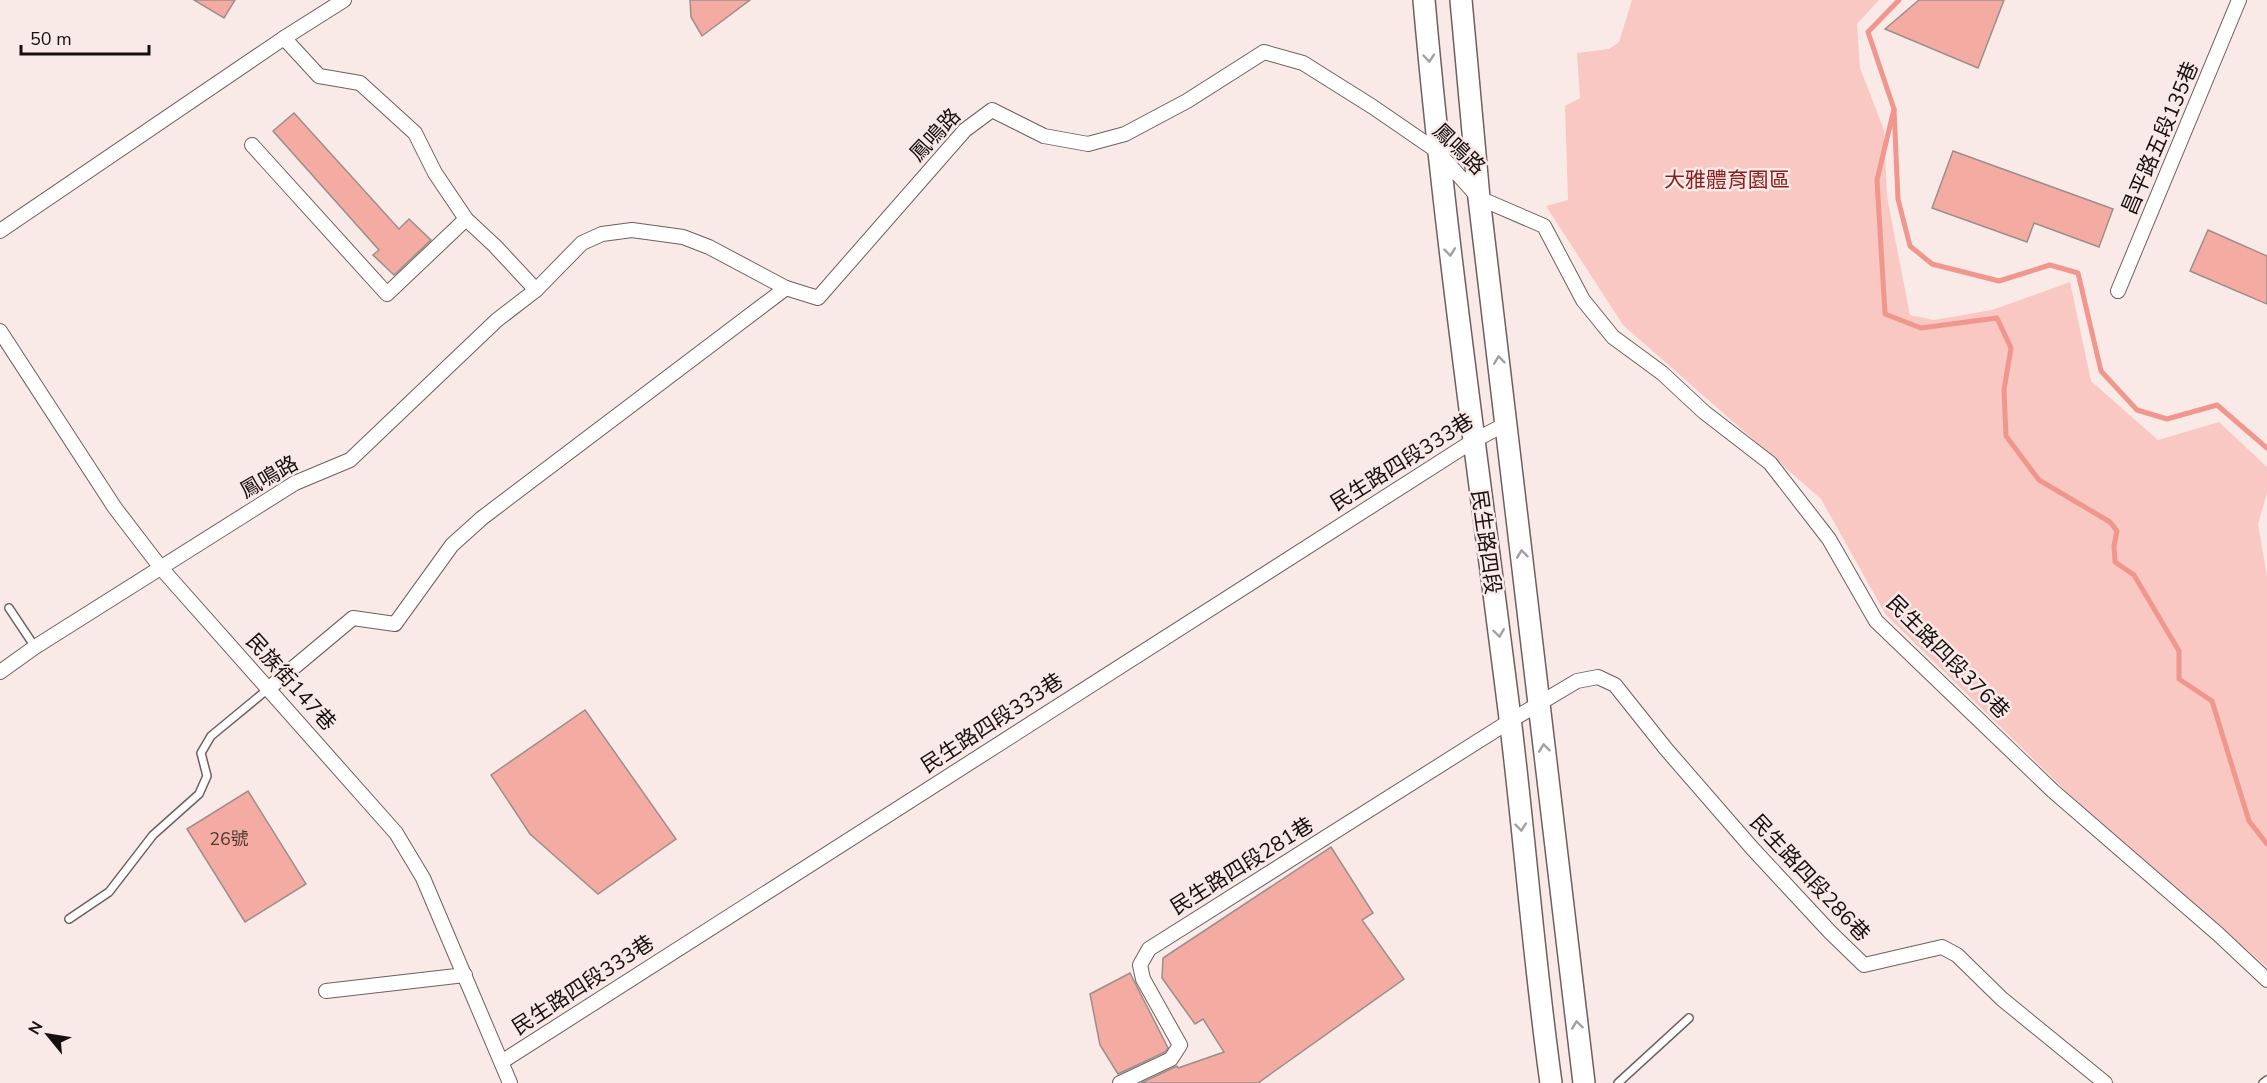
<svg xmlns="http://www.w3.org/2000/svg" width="2267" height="1083" font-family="'Nunito Sans','Noto Sans TC',sans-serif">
<rect width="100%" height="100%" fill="#faeae7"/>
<!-- green -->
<path fill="#f9c8c2" d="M1632,0H1879L1857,24L1860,68L1884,130L1887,197L1910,315L1934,320L1992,310L2070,282L2091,381L2158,440L2219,422L2267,467V493L2258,524L2267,576V967L2072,797L1886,615L1821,499L1623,325L1546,206L1568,200L1565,106L1580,98L1577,53L1609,49L1619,42Z"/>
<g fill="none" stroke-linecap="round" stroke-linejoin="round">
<!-- stream -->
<g stroke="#f0968d" stroke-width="5">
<path d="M1899,0L1868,32L1894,109L1898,199L1910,246L1932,264L1999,281L2050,265L2078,273L2101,371L2137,410L2167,419L2217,405L2267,448"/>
<path d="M1894,109L1877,180L1885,314L1921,328L1997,318L2011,348L2004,390L2006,436L2039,480L2110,522L2117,531L2114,546L2115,562L2134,575L2179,651V679L2212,701L2249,821L2267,844"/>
</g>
</g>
<!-- building -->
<g fill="#f4aba2" stroke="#9d8e8c" stroke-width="1.5">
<path d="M194,0H235L224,18Z"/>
<path d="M690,0H750L702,36L691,17Z"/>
<path d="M1919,0H2004L1978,68L1885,29Z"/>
<path d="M294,113L399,229L409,219L431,240L394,275L373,255L379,250L273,131Z"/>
<path d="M1953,151L2113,209L2099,247L2034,223L2027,242L1932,208Z"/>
<path d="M2208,230L2267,256V304L2190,271Z"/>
<path d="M585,710L676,839L598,894L530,834L491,775Z"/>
<path d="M248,791L306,884L245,922L187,829Z"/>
<path d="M1331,847L1373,913L1362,920L1404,979L1258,1083H1141L1177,1066L1178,1068L1224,1052L1203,1019L1195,1024L1162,978L1163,958Z"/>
<path d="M1130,973L1168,1048L1165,1052L1118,1074L1100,1045L1090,994Z"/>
</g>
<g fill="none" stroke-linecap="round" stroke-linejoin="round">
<defs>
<g id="service">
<path d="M9,608L35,647"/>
<path d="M69,919L109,892L153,835L199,794L207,776L201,753L211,736L268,689"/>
<path d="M1618,1083L1689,1018"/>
<path d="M2263,1083L2267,1080"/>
</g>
<g id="minor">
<path d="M284,38L319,76L360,83L415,133L435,173L466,219L495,246L536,290"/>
<path d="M252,145L387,294L466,219"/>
<path d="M0,231L284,38L344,0"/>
<path d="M2118,291L2239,0"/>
<path d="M0,331L115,508L161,568L396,833L423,878L510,1083"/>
<path d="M0,672L35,647L295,483L350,460L497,320L536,290L582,243L602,234L632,230L683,237L709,247L786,288L818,298L965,130L992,110L1044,136L1088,144L1125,134L1187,101L1264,52L1303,63L1373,107L1437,151L1479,198L1544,226L1583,300L1613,337L1662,373L1704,412L1770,463L1829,539L1876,621L2053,791L2218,934L2267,980"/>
<path d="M268,689L353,618L395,624L452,545L482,518L786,288"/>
<path d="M326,991L465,975"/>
<path d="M503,1061L1473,441L1506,424"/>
<path d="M1120,1083L1171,1059L1180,1045L1143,979L1140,965L1149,949L1510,721L1577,681L1598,677L1615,685L1666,749L1752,848L1830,932L1864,965L1942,947L1957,955L2002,999L2105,1083"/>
</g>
<g id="primary">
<path d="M1424,0C1445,240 1480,479 1510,718C1525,840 1534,962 1551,1083"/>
<path d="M1461,0L1479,198L1584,1083"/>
</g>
</defs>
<!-- service casing -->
<use href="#service" stroke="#6d605e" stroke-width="10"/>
<!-- minor casing -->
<use href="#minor" stroke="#6d605e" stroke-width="16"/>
<!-- primary casing -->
<use href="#primary" stroke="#6d605e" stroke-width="24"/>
<!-- service -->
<use href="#service" stroke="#fff" stroke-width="7"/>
<!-- minor -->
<use href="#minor" stroke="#fff" stroke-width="14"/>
<!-- primary -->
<use href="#primary" stroke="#fff" stroke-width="21"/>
</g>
<!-- one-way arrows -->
<defs><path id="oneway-chevron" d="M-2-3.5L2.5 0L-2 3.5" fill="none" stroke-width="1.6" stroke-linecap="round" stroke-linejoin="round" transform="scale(1.5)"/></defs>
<g stroke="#a2a09f">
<use href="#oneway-chevron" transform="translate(1429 58) rotate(85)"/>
<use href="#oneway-chevron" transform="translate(1450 252) rotate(83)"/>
<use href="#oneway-chevron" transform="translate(1499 360) rotate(-97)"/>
<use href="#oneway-chevron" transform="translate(1522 554) rotate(-97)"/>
<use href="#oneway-chevron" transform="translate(1499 633) rotate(82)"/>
<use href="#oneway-chevron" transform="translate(1544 748) rotate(-97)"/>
<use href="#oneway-chevron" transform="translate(1521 827) rotate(84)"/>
<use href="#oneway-chevron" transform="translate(1577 1025) rotate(-97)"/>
</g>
<g text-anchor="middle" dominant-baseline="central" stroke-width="5" stroke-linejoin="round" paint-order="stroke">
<!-- number labels -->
<g font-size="18" fill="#4e3834">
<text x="229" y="839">26號</text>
</g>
<!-- street labels -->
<g font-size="21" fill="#161110" stroke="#faeae7">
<text transform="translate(935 135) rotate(-47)">鳳鳴路</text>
<text transform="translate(2160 138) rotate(-67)">昌平路五段135巷</text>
<text transform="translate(1459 149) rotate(44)">鳳鳴路</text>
<text transform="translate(1402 462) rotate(-32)">民生路四段333巷</text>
<text transform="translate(269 477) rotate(-30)">鳳鳴路</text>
<text transform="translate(1486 542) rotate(82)">民生路四段</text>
<text transform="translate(1948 657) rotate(45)">民生路四段376巷</text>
<text transform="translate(291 682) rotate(48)">民族街147巷</text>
<text transform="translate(992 723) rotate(-33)">民生路四段333巷</text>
<text transform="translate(1242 866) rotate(-32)">民生路四段281巷</text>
<text transform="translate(1810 878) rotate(47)">民生路四段286巷</text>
<text transform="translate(583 985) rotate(-33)">民生路四段333巷</text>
</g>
<!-- park labels -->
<g font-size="21" fill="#881f1e" stroke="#faeae7">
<text x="1727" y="180">大雅體育園區</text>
</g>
</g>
<!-- north arrow -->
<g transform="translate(48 1035) rotate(300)" stroke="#faeae7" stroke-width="4.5" paint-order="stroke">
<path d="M0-4.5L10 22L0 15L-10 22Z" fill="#161110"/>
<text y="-9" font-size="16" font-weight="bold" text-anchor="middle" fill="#161110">N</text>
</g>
<!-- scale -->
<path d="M21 45v9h128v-9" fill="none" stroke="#161110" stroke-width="3"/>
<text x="30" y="45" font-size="18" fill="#161110" stroke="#faeae7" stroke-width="4.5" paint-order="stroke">50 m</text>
</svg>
